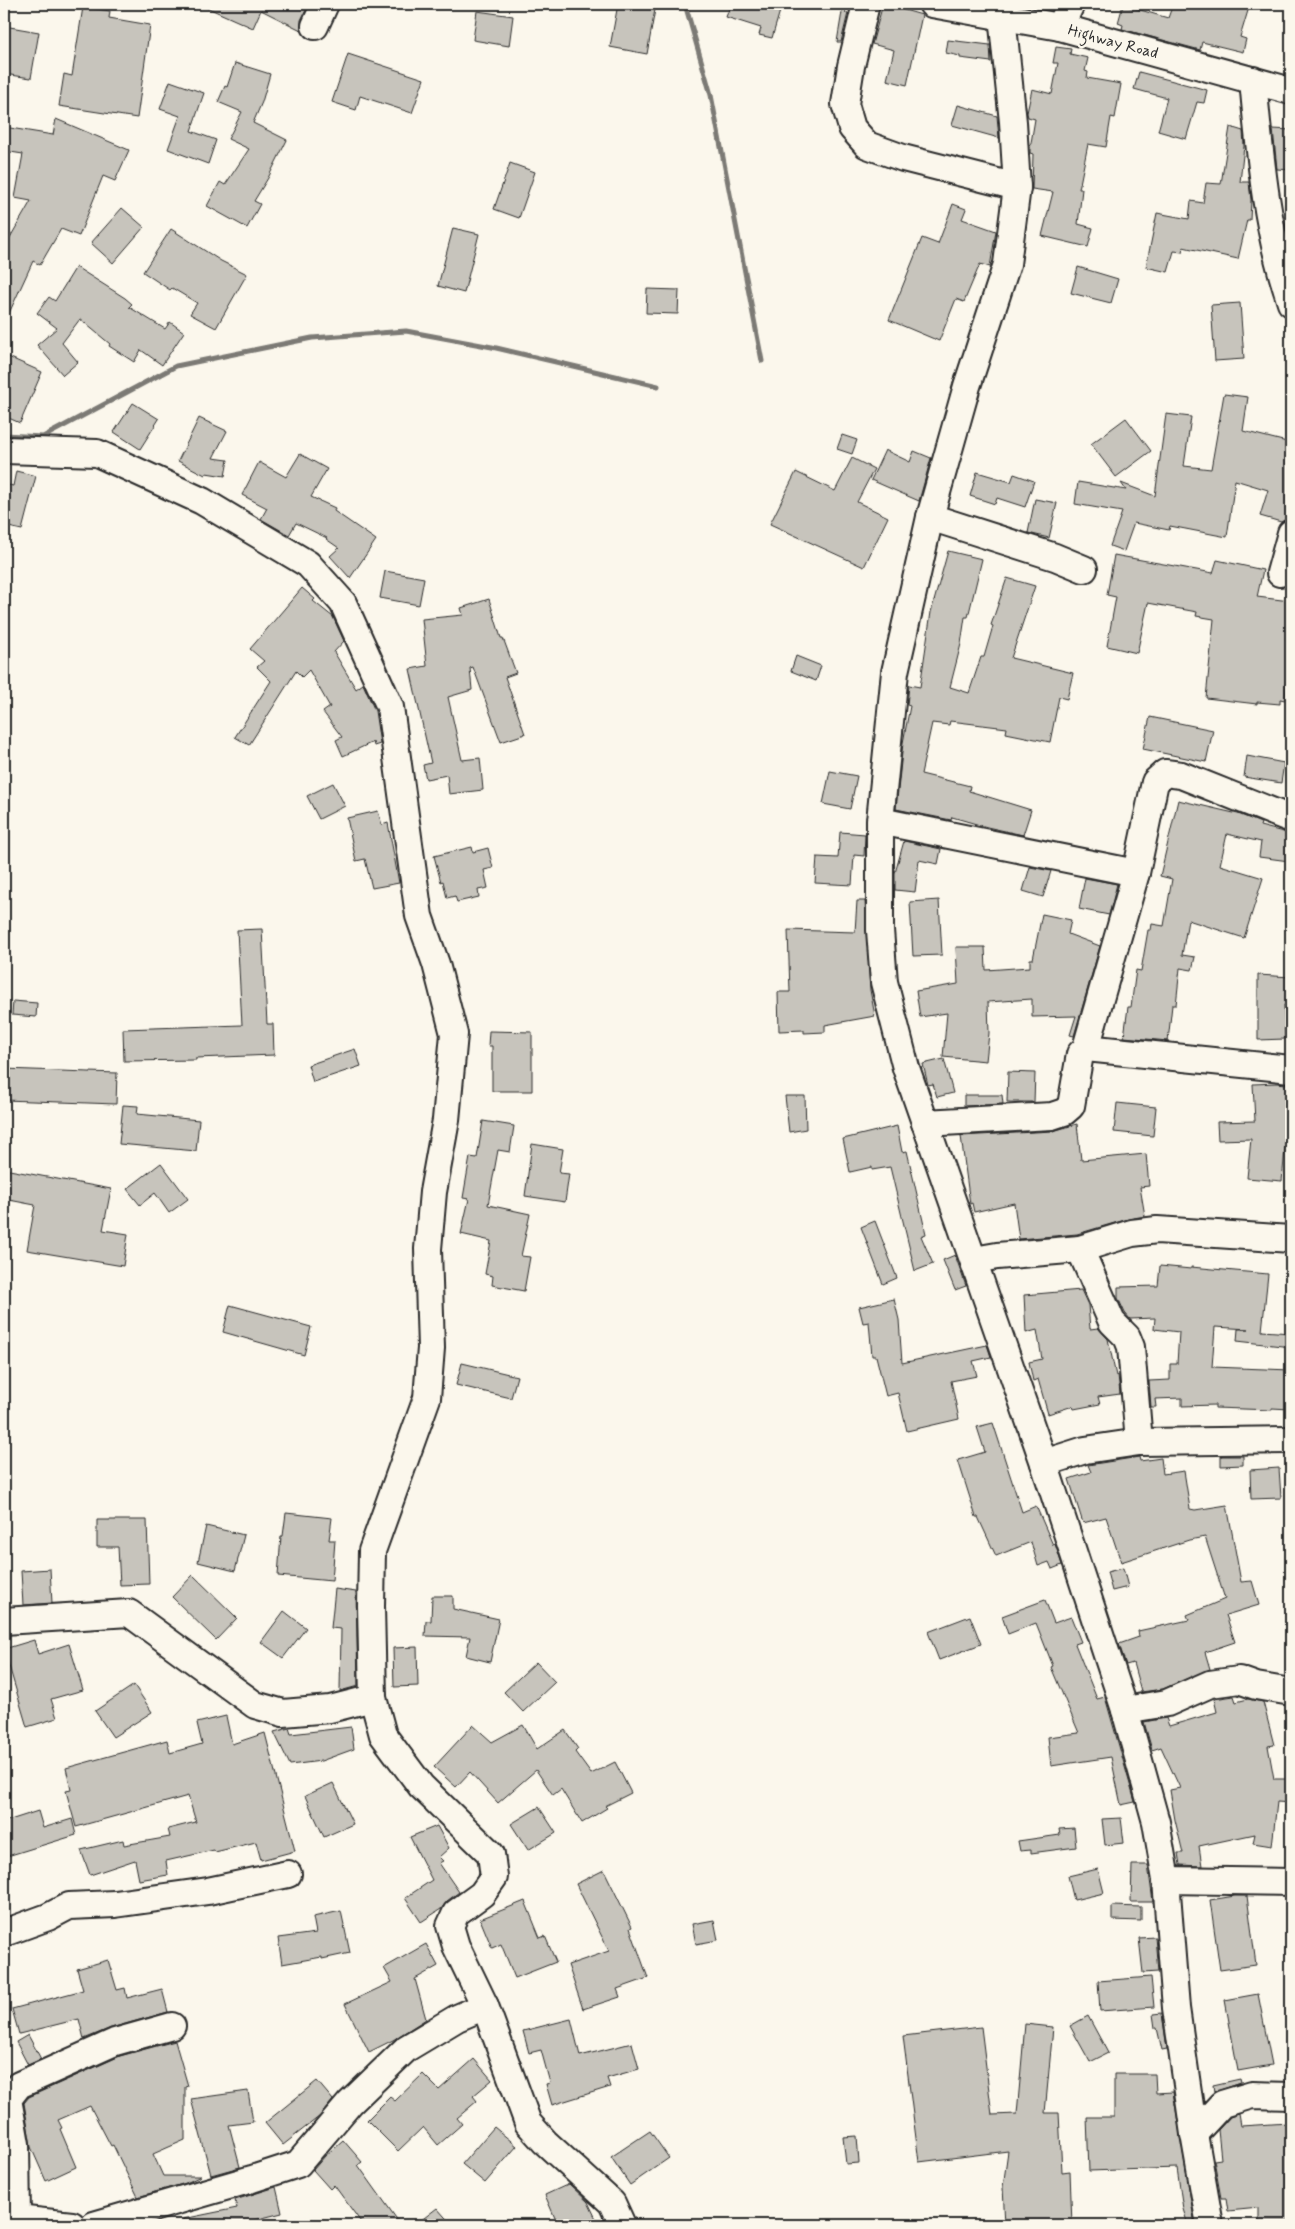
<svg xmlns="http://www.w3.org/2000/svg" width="1295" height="2229" font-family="Mynerve,sans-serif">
<rect width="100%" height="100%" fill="#fbf7ec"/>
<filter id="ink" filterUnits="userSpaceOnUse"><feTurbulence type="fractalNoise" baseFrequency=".02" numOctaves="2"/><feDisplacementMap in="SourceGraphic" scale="10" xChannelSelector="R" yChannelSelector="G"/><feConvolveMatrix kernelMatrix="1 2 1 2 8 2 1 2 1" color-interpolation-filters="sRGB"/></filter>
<g filter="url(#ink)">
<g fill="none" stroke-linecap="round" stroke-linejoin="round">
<!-- stream -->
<g stroke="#7b7a75" stroke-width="5">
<path d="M685,4L711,95L762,361"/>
<path d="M4,435L43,437L176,366L312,338L406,331L492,347L658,386"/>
</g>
</g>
<!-- building -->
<g fill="#c7c4bc" stroke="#2b2b2b">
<path d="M199,4H309L301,20V30L261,10L253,28Z"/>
<path d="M618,4H656L647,54L610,47Z"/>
<path d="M731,4H782L772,38L759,35L761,28L726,17Z"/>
<path d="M883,4L922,15L907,85L887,80L894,50L872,44Z"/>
<path d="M1173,4H1250L1240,37L1246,39L1243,52L1202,42L1200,50L1122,29L1123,25L1118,23L1123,5L1168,18Z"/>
<path d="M83,7L110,11L109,18L150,25L137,118L59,106L64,74L72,76Z"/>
<path d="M477,11L513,16L509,46L473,40Z"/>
<path d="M842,12L848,13L841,42H837Z"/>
<path d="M4,26L39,32L31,78L4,74Z"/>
<path d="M948,40L990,45L991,62L960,58V56L946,53Z"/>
<path d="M1056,47L1071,49L1070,54L1088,58L1085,71L1088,72L1087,78L1121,84L1115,118L1111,117L1106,147L1088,144L1079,189H1082L1078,224L1093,228L1088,247L1042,236L1053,192L1032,189L1033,154L1030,153V149L1035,119L1028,117L1027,113L1032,89L1052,94L1058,63H1053Z"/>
<path d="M348,54L424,79L412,113L360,96L356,110L332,102Z"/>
<path d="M235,63L270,74L262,102L253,123L287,140L268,178L254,201L260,204L247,228L207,206L220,182L225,185L249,149L228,139L242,112L218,102L225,86L227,87Z"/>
<path d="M1139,72L1207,90L1204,103L1197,102L1186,139L1158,131L1167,98L1134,89Z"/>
<path d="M170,81L204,93L191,131L216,140L208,164L168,149L180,116L160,109Z"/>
<path d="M958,105L997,116L999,138L952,125Z"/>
<path d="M56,119L129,150L115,181L103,176L79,236L61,229L40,265L33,261L4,324V248L31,201L15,198L23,154L4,151V127L53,135Z"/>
<path d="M1230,127L1243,131L1244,146L1240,182H1249L1251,200L1250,220H1247L1238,259L1183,247L1182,252L1174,251L1168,272L1146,267L1157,213L1189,219L1191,201L1203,203L1206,183L1221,184Z"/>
<path d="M1273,129L1291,130V170L1277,169Z"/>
<path d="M510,163L535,172L519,218L494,209Z"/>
<path d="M953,204L966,209L962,219L996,231L990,267L980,264L964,302L956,299L939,341L889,320L922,238L938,244Z"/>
<path d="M122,208L144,227L113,263L91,243Z"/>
<path d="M453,228L479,234L464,293L438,286Z"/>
<path d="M171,229L221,261L247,274L216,328L190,314L197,303L172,288L170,290L143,272Z"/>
<path d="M76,267L125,298L132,304L129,307L165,329L170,322L184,332L162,365L141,350L134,362L109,346L110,344L80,319L62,343L78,362L63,375L37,345L57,328L37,313L49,297L55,301Z"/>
<path d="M1078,267L1118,279L1111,303L1071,293Z"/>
<path d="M647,289L679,290L678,314L646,313Z"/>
<path d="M1240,303L1244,359L1215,361L1211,305Z"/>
<path d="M4,355L42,372L20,423L4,416Z"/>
<path d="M1224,394L1248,397L1243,431L1291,443V504L1286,519L1281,522L1260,516L1268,490L1235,480L1227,537L1170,526L1169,530L1134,523L1124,551L1110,546L1122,512L1075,504L1078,482L1126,490L1121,483L1155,496L1166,414L1191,417L1184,466L1211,469Z"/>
<path d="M133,403L159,419L140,449L114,432Z"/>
<path d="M199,418L227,431L213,458L228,460L225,476L206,473L205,475L178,461Z"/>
<path d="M1126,418L1151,451L1116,477L1091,444Z"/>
<path d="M842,435L857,440L852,454L837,449Z"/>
<path d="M885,450L910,462L914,451L931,458L919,501L871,480Z"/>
<path d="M300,454L327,469L311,497L335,508L334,511L376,540L350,578L330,556L339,548L326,539L327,538L296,523L289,535L261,519L267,508L242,495L259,462L286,477Z"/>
<path d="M852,458L874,469L857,502L888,517L864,567L770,524L796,472L835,491Z"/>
<path d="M16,471L36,476L22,530L4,526V484L13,486Z"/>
<path d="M977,472L1011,482L1014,474L1034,481L1025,507L997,498L995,504L970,496Z"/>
<path d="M1035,499L1057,503L1049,538L1028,533Z"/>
<path d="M948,551L982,559L968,617H965L961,644L950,687L969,693L981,657H984L993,626L991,625L1007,578L1035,586L1011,658L1073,673L1067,699L1059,697L1050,742L1006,733L1007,728L950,721L949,725L932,723L921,774L970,786L969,791L1031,810L1023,835L987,827L952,817L951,820L896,809L903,743L910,706L907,705L909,685L920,687L931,612Z"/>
<path d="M1114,555L1213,573L1217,560L1263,570L1257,597L1290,601L1286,640H1289L1285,700L1280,699V704L1257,702V704L1206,698L1214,619L1196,616L1197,612L1148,603L1137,653L1107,646L1116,597L1107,595Z"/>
<path d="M385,571L424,578L419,605L380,598Z"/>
<path d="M302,588L315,599L313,601L333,617L344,641L334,652L356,689L363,684L375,711L380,744L374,746L373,742L343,756L336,740L342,737L323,712L330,707L309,670L302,677L296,671L249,745L235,737L271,681L257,667L264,661L250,649Z"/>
<path d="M489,599L501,638H503L516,673L505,677L525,734L501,742L473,667L470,668L472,690L448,697L462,760L480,758L483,790L449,794L447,775L426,779L423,765L431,763L410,669L427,666L422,619L463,615L461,608Z"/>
<path d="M796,656L821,666L816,681L791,671Z"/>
<path d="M1150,717L1213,730L1206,762L1143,749Z"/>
<path d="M1247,756L1284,763L1281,783L1244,777Z"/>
<path d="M830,771L857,776L850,809L823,804Z"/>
<path d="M333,783L345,806L319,819L307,796Z"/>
<path d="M1178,800L1238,814L1261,823L1260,826L1291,834L1289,861L1259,857L1261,842L1227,834L1220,865L1263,878L1244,938L1188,920L1182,955L1195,957L1192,970L1180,968L1176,1005H1172L1168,1041L1124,1037L1128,1007H1131L1136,970L1141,971L1148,930H1151L1152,924L1164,926L1172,879L1160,876Z"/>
<path d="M378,811L382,825L388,823L399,883L372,888L365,859L356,861L347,818Z"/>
<path d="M840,832L865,834L864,856L854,855L852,885L815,883L817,857L838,858Z"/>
<path d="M904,841L941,849L938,864L919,860L915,892L895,890V873Z"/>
<path d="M472,847L473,852L488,848L493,868L484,870L488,888L478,890L479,897L457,902L455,896L447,898L443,881L441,882L434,856Z"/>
<path d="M1030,867L1051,871L1043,897L1023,891Z"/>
<path d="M1085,878L1117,884L1109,915L1079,909Z"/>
<path d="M939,900L942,955L913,956L910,902Z"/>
<path d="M857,901H865L870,990L875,1016L825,1025V1032L804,1033V1030L779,1031L778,992H790L788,930L855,932Z"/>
<path d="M1042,914L1071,920L1068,934L1100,946L1074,1036L1070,1035L1076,1016L1032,1017V999L988,1002L989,1033L986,1061L943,1057L947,1013L920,1017L916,991L958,984L956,947H985L986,970L1030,967V959H1033Z"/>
<path d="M262,929L267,1024H273L274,1055L196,1058V1060L124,1061L123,1029L242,1025L237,930Z"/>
<path d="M1258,975L1291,977V1005H1284L1285,1039L1258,1040Z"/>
<path d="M13,1001L37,1003L36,1017L12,1015Z"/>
<path d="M489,1031L532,1032V1091H492V1046H488Z"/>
<path d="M355,1049L361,1066L313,1082L308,1065Z"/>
<path d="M944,1059L953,1093L937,1097L933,1084L928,1085L923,1064Z"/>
<path d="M4,1069L117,1073L116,1104L4,1100Z"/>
<path d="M1008,1072L1035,1073L1034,1102H1007Z"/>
<path d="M1277,1083L1286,1084L1289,1139H1286L1282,1181L1247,1178L1251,1139L1218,1140L1217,1122L1255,1121L1253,1084Z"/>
<path d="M964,1095H1002L1003,1104L964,1106Z"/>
<path d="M785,1096H805L806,1129L789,1132Z"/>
<path d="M1117,1103L1156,1107L1153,1136L1114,1132Z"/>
<path d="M123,1105L138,1106L137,1114L199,1120L196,1151L119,1144Z"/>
<path d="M483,1121L514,1126L510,1152L498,1150L488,1205L530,1214L521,1256L530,1257L524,1291L492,1285L493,1276L485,1274L491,1241L461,1234L469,1199L463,1198L470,1157L477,1158Z"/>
<path d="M1077,1124L1081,1160L1146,1154L1149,1186L1140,1187L1145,1216L1128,1219L1077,1234L1019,1239L1014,1203L974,1212L972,1203L970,1204L961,1136L1053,1131Z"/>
<path d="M897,1126L902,1152L907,1151L926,1234L921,1236L933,1264L915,1271L890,1167L872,1170V1167L850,1172L843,1139Z"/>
<path d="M532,1144L563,1149L559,1173L569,1174L565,1202L525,1196Z"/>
<path d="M161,1163L188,1199L169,1213L155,1193L140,1205L127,1189Z"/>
<path d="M4,1169L111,1189L103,1230L128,1234L123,1266L27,1250L35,1205L4,1199Z"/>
<path d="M875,1221L897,1278L883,1284L861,1227Z"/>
<path d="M955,1255L966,1286L955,1290L943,1260Z"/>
<path d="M1160,1266L1191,1269V1267L1268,1274L1262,1331L1291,1333V1347L1237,1341L1238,1329H1249L1215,1327L1212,1367L1291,1370L1290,1409L1272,1408V1410L1215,1408V1405L1182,1406V1398L1155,1399L1156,1407H1151L1149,1381L1170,1380V1364H1177L1179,1332L1154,1329L1155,1318L1130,1319L1125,1313L1118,1298V1287L1158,1286Z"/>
<path d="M1081,1290L1088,1305L1090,1329L1098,1328L1108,1339L1116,1376L1118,1375L1120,1394L1098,1397L1100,1404L1074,1409L1073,1406L1048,1414L1038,1379L1033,1381L1029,1362L1042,1359L1037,1330L1026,1333L1024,1295Z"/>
<path d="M894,1299L899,1320L902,1363L987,1345L991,1357L973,1361L977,1376L951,1381L959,1419L907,1431L898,1393L886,1396L876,1356H872L869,1322L863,1323L859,1307Z"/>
<path d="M230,1305L311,1327L304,1355L223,1332Z"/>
<path d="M462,1363L517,1376L511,1398L456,1385Z"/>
<path d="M993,1423L1022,1512L1036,1506L1053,1545L1055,1544L1062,1565L1052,1569L1049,1562L1038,1566L1031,1542L996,1556L978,1517H976L958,1460L985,1452L977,1427Z"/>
<path d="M1221,1456H1243V1465L1221,1466Z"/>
<path d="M1139,1457L1140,1461L1161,1458L1163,1474L1184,1471L1190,1509L1195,1510L1227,1505L1241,1582L1252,1581L1259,1605L1226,1615L1235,1642L1205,1652L1210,1669L1163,1689L1141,1692L1133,1663L1126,1665L1119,1644L1139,1637L1138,1631L1189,1620L1187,1615L1225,1599L1205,1537L1189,1540L1121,1562L1106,1517L1083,1523L1069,1479L1091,1472L1088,1465Z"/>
<path d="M1279,1468L1281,1498L1251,1499L1250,1470Z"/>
<path d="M286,1513L332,1518L329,1540H335L332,1581L278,1576L281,1536H283Z"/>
<path d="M97,1520H147L149,1584L120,1585L118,1547H97Z"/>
<path d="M206,1526L244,1535L235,1571L198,1562Z"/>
<path d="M1123,1568L1128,1587L1112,1591L1107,1572Z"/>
<path d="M50,1569L52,1603L23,1605L21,1571Z"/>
<path d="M193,1575L237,1618L216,1640L172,1597Z"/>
<path d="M335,1589L356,1592L358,1686L340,1691L341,1629L331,1628Z"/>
<path d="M432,1596H453V1609L499,1619L490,1662L466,1656L470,1637L425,1636L426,1621H431Z"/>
<path d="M1045,1600L1054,1623L1071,1617L1081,1642L1075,1644L1097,1699L1105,1697L1135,1802L1121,1805L1111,1757L1051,1766L1048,1737L1079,1733L1051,1667L1053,1666L1036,1623L1008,1634L1002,1616Z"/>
<path d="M284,1611L306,1628L283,1658L261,1642Z"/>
<path d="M970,1616L981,1644L939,1660L928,1632Z"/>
<path d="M34,1640L38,1654L69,1644L83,1690L51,1699L57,1718L27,1727L4,1649Z"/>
<path d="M417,1647L418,1686L394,1687L393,1648Z"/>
<path d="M536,1662L555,1682L523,1712L504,1692Z"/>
<path d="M134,1685L152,1712L113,1737L95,1711Z"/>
<path d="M1234,1696L1236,1702L1248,1699L1263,1702L1274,1745L1268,1746L1274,1779H1291V1803L1277,1802L1272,1846L1253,1843L1255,1834L1199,1846L1202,1866L1180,1865L1178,1853H1183L1175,1820L1170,1790L1180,1788L1161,1747L1152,1750L1144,1722L1166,1718L1169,1726L1217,1712L1214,1699Z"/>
<path d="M226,1716L232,1744L265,1733L295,1851L261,1860L256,1842L215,1852L214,1850L166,1861L168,1875L139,1880L135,1860L90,1875L81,1850L123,1840L124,1845L170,1837L168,1829L196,1822L188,1796L76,1827L66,1791L71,1790L66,1768L167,1740L170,1753L202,1744L197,1723Z"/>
<path d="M473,1725L492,1742L523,1725L537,1749L565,1730L578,1749L575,1752L591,1774L615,1762L631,1793L605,1806L607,1808L582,1823L561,1789L553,1795L536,1770L498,1803L470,1772L456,1787L434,1767Z"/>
<path d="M351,1727L354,1749L321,1761L290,1765L274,1732L289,1728L291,1734Z"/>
<path d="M333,1783L353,1824L324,1837L305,1796Z"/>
<path d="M539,1807L556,1833L528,1850L511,1824Z"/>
<path d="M38,1811L43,1828L72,1819L76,1835L4,1857V1822Z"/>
<path d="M1121,1818L1124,1843L1105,1845L1102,1819Z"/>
<path d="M437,1826L449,1848L439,1857L443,1861L439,1863L459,1892L447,1901L441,1909L421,1922L405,1898L432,1880L410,1837Z"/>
<path d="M1074,1828L1076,1847L1031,1853V1850L1020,1851L1018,1841L1060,1835L1059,1829Z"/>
<path d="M1132,1865H1148L1153,1902H1131Z"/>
<path d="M1098,1869L1104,1893L1074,1900L1068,1876Z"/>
<path d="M604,1870L632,1927L630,1928L648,1978L617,1989L620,1997L583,2009L568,1965L609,1951L576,1884Z"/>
<path d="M1235,1896H1247L1256,1965L1220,1970L1210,1900Z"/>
<path d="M525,1901L540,1938L545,1936L556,1962L515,1978L501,1944L492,1948L480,1919Z"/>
<path d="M1112,1906L1141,1907V1921L1112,1920Z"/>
<path d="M341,1911L350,1953L322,1959V1957L282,1964L278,1938L316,1933L313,1917Z"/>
<path d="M714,1920L718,1940L696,1944L692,1924Z"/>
<path d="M1155,1937L1158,1972L1143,1973L1139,1938Z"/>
<path d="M426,1944L438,1966L415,1979L426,2019L393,2040L369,2052L345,2004L392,1982L384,1968Z"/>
<path d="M108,1960L117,1990L125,1988L127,1998L162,1989L168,2012L111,2028L84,2039L79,2019L19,2034L12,2009L83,1990L77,1969Z"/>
<path d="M1151,1977L1154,2007L1100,2011L1098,1981Z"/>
<path d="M1258,1994L1272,2065L1238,2071L1225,2000Z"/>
<path d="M1162,2013L1167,2049L1162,2050L1157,2028H1155L1153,2014Z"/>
<path d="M1088,2016L1108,2053L1090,2062L1070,2026Z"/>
<path d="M571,2019L580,2056L632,2043L639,2069L607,2078L610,2087L552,2105L546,2084L550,2083L541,2050L529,2053L523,2031Z"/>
<path d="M1025,2024L1053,2027L1045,2113H1059L1062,2172L1070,2171L1072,2225H1005L1003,2187L1008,2151L919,2162L903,2036L981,2027L992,2115L1017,2114Z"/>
<path d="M28,2035L41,2059L28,2065L16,2042Z"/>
<path d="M175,2041L188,2086L185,2087V2140L153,2154L163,2176H201L186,2183L138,2197L113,2145L111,2146L90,2106L58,2120L62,2128L60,2129L76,2167L46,2181L31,2147L24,2103L29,2097L120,2056Z"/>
<path d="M474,2059L492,2080L473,2096L477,2101L457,2118L462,2124L438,2145L423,2127L398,2151L367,2120L390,2097L395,2101L423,2074L439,2090Z"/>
<path d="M1114,2074H1155L1156,2093L1173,2092L1195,2225H1188L1183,2209L1177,2168L1089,2171L1087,2117H1114Z"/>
<path d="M1240,2079L1241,2083L1214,2092L1213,2085Z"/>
<path d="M317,2081L333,2100L320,2116L283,2145L265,2123Z"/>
<path d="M248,2091L253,2122L229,2125L240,2167L211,2175L191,2099Z"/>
<path d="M1239,2114L1241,2126L1288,2123L1291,2175V2225H1259V2208L1228,2211L1226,2198H1221L1214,2160L1221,2159L1218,2130L1230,2117Z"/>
<path d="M494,2127L517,2146L485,2183L462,2164Z"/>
<path d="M650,2131L669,2158L630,2185L611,2157Z"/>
<path d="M857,2136L859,2163L846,2164L843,2137Z"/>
<path d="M343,2140L362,2162L358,2165L401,2225H363L334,2185L330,2189L313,2170L325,2156Z"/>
<path d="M569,2184L588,2202L599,2225H558L545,2195Z"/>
<path d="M276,2187L282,2213L235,2225H183V2219L237,2208L235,2200Z"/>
<path d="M437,2208L452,2225H415Z"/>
</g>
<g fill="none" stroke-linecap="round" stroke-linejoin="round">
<defs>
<g id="minor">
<path d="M866,4L851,66L845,104L852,128L867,145L903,158L1017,187"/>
<path d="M932,4L1060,27L1291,91"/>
<path d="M1002,16L1013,122L1017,187L1007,264L967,386L930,517L895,672L880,821V930L884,982L906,1068L1044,1463L1125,1710L1156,1822L1166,1880L1176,2008L1194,2134L1210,2225"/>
<path d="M315,26L325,4"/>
<path d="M1060,27L1071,4"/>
<path d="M1253,80C1260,156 1266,230 1291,303"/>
<path d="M4,450L97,453L202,501L308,564L343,603L390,707L419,916L436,964L454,1034L446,1120L433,1192L428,1249L431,1348L427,1398L372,1551L371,1606L373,1698L383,1735L421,1786L491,1854L494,1877L482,1894L456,1913L450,1926L456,1946L485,2006L528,2123L545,2142L612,2203L622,2225"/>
<path d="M930,517L1055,557L1084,569"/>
<path d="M1280,573L1291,533"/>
<path d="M880,821L1136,873"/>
<path d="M1086,1048L1291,1069"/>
<path d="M925,1123L1052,1116L1064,1112L1071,1106L1080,1054L1086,1048L1136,873L1155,782L1165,773L1181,775L1291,819"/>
<path d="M1080,1249L1112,1322L1127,1337L1131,1347L1139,1442"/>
<path d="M974,1260L997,1256L1080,1249L1132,1233L1157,1230L1291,1239"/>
<path d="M1044,1463L1085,1450L1139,1442L1291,1440"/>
<path d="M4,1621L129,1613L255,1705L283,1713L330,1709L373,1698"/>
<path d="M1125,1710L1167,1703L1210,1684L1239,1680L1256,1686L1291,1692"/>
<path d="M1166,1880L1291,1882"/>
<path d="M4,1933L48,1917L69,1906L115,1904L208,1891L288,1874"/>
<path d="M1194,2134L1222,2104L1252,2095L1291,2096"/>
<path d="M17,2219L16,2144L8,2099L19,2085L115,2042L172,2026"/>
<path d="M4,2222L17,2219L72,2225"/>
<path d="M94,2225L252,2179L298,2164L350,2103L407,2048L457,2018L485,2006"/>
</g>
</defs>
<!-- minor casing -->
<use href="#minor" stroke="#2b2b2b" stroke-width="30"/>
<!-- minor -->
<use href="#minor" stroke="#fbf7ec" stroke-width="26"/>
</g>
</g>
<g text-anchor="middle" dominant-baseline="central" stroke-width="4.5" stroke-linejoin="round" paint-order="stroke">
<!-- street labels -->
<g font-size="16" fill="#2b2b2b" stroke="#fbf7ec">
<text transform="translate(1113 42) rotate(15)">Highway Road</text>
</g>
</g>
<!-- margin -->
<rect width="1295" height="2229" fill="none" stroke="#fbf7ec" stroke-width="20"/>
<rect x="10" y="10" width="1275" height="2209" fill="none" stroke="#2b2b2b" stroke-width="2" filter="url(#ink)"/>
</svg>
